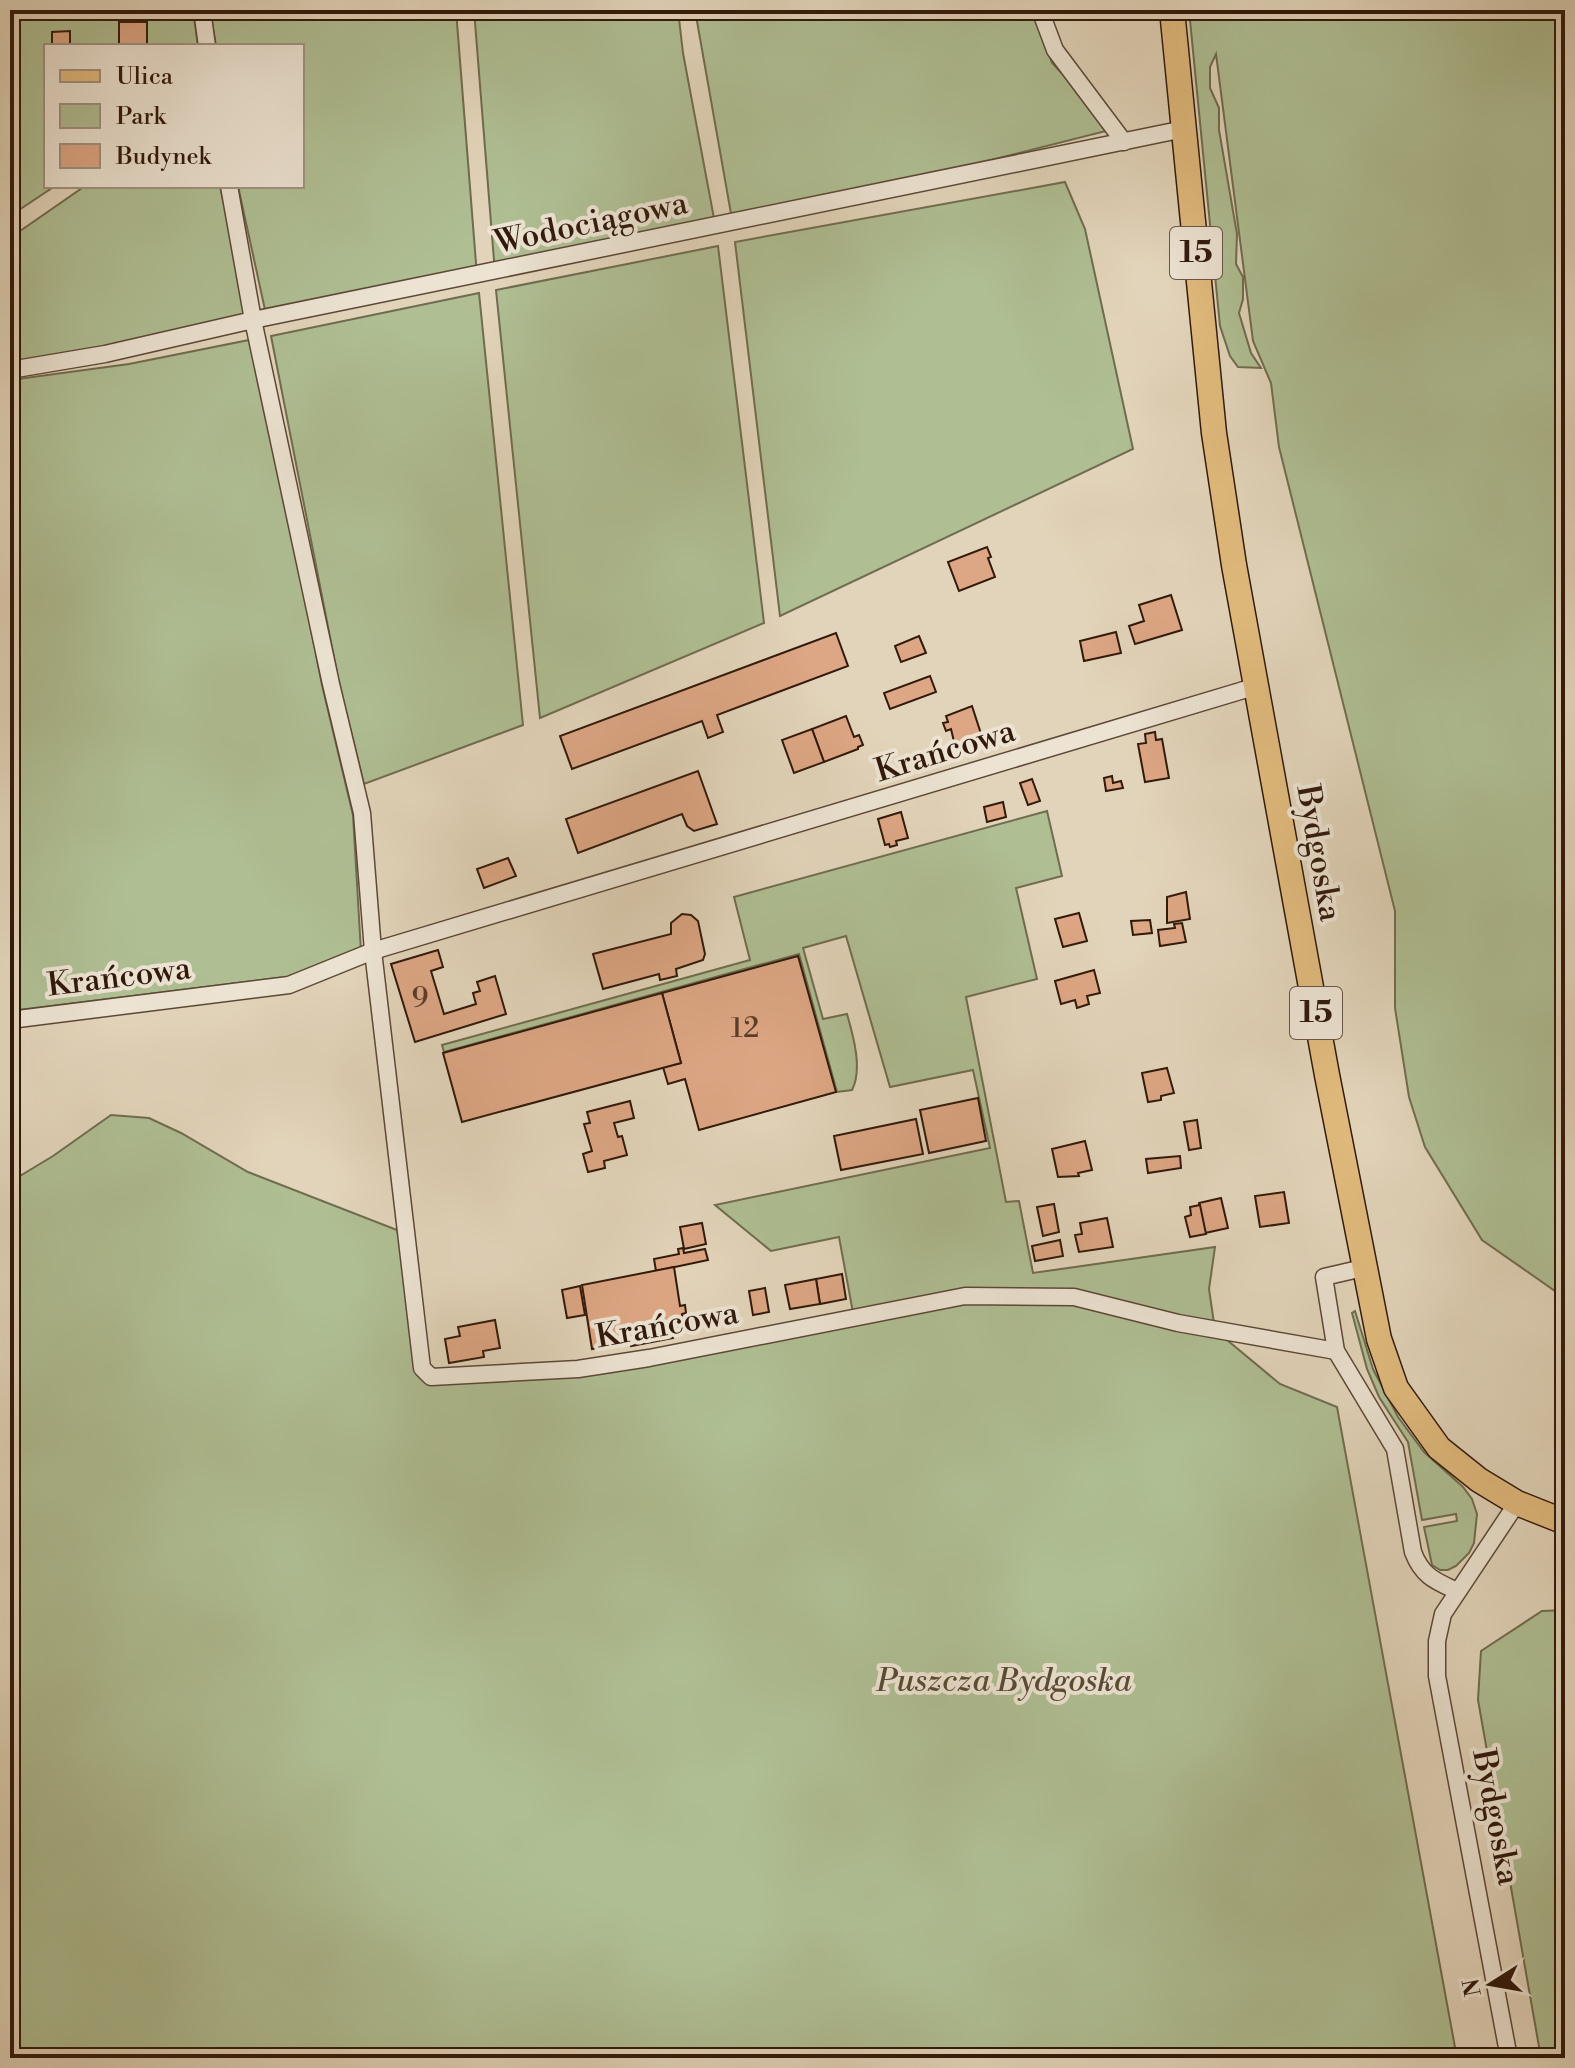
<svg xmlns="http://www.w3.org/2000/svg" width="1575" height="2068" font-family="'Libre Bodoni',serif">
<rect width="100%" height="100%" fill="#e2d4ba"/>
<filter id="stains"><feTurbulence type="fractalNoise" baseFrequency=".0025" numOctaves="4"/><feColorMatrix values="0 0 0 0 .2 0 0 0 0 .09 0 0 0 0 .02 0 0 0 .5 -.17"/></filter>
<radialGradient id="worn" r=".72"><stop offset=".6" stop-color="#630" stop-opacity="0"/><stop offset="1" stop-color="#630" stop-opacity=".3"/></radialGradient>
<!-- green -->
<g fill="#afbe93" stroke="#706c4f" stroke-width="2">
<path d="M10,10H193L198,46H46V186H55L10,216Z"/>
<path d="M210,10H456L477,276L267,319L238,186H302V46H216Z"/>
<path d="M474,10H678L683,53L716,229L495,273Z"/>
<path d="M695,10H1034L1052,63L1109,123L1106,131L733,225Z"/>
<path d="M1189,10H1565V1298L1482,1240L1425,1147L1409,1097L1395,1008V911L1279,447L1271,383L1253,341L1216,54L1210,67V88L1219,108V130L1237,234L1236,264L1243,277V299L1239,313L1251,353L1261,368L1238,367L1230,356L1220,326Z"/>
<path d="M1065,182L1085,229L1133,449L780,616L735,242Z"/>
<path d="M85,186H220L250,322L10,364V238Z"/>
<path d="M718,246L764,623L540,718L496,290Z"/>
<path d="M479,293L523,725L364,784L339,683L271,336Z"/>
<path d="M254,339L322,685L353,815L361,952L287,977L10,1011V661L17,659L10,625V380L129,364Z"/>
<path d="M1047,811L1062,876L1016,888L1037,979L966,997L1006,1202L1019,1201L1033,1273L1215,1247L1209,1289L1215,1330L1280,1384L1337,1407L1457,2058H10V1182L53,1156L111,1115L149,1118L181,1133L248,1172L397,1230L431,1377L551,1372L854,1318L839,1237L771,1251L715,1205L990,1148L973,1070L890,1087L846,936L803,948L823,1019L847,1014C853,1035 863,1069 852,1090L837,1092L799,954L444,1052L442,1045L750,960L734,897Z"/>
<path d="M1355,1311L1373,1369L1398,1417L1424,1452L1463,1487L1472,1499L1477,1514L1474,1543L1469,1553L1456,1566L1448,1570H1440L1432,1565L1424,1527L1457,1521L1456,1514L1422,1520L1408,1442L1379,1397L1367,1369L1352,1313Z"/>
<path d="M1565,1610V2058H1541L1478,1700L1481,1651L1542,1611Z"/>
</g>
<!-- building -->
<g fill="#dda684" stroke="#31190b" stroke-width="2">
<rect x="119" y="22" width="28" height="24"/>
<path d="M70,31V46H52V32Z"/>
<path d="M987,547L991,557L988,558L995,577L959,591L948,562Z"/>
<path d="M1171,595L1182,630L1135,644L1129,626L1144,621L1139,605Z"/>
<path d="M1116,632L1121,653L1084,661L1080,641Z"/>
<path d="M836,633L848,666L717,715L723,732L708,738L702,721L572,769L560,736Z"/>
<path d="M919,636L926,653L901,662L895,646Z"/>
<path d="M930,676L936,692L890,709L884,693Z"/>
<path d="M972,706L983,740L956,750L951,729L946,731L943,723L948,722L946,716Z"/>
<path d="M846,716L854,737L859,735L863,745L858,747V749L824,762L812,729Z"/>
<path d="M812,729L824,762L794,773L782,740Z"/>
<path d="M1155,732L1156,740L1162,739L1169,778L1145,782L1138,744L1146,743L1145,734Z"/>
<path d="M698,771L717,824L694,831L687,826L682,814L578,853L566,819Z"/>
<path d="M1112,776L1113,783L1121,781L1123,788L1106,791L1104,778Z"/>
<path d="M1032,779L1040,801L1028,805L1020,783Z"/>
<path d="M1003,802L1006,817L987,822L984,807Z"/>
<path d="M901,812L908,838L896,841L897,845L890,847L889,844L885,845L878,819Z"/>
<path d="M508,858L516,876L484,888L477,869Z"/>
<path d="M1186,892L1190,919L1167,923V897Z"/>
<path d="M1079,913L1087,941L1063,947L1055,919Z"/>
<path d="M682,914L691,915L698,921L705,954L703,960L676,969L677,976L660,980L659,974L603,989L593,954L671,934V923Z"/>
<path d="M1150,920L1152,933L1133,935L1131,921Z"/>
<path d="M1182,923L1186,942L1160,946L1158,930L1175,928L1174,924Z"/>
<path d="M438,950L443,967L431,971L444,1014L476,1004L473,993L480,991L477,982L495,976L506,1014L415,1042L391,964Z"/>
<path d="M798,956L836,1092L699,1130L685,1079L668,1084L663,1067L681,1063L662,993Z"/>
<path d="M1094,970L1100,993L1087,996L1089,1004L1077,1008L1075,1000L1061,1004L1055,981Z"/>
<path d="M662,993L681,1063L462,1122L443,1053Z"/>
<path d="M1167,1068L1174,1093L1161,1096V1100L1148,1102L1142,1073Z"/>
<path d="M978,1098L986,1141L929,1153L920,1110Z"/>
<path d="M630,1101L634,1118L614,1123L618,1137L622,1136L627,1155L604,1161L605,1168L588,1172L583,1154L592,1151L584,1124L590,1123L587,1112Z"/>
<path d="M916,1119L923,1154L841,1170L834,1136Z"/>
<path d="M1197,1120L1201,1148L1189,1150L1184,1122Z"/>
<path d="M1085,1141L1092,1170L1078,1173L1079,1176L1058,1177L1052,1149Z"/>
<path d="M1180,1156L1181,1168L1148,1173L1146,1159Z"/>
<path d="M1284,1192L1289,1223L1260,1227L1255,1196Z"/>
<path d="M1221,1198L1228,1228L1205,1233L1199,1203Z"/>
<path d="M1054,1204L1059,1232L1043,1236L1037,1207Z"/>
<path d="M1200,1205L1206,1234L1190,1237L1185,1217L1191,1215L1190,1207Z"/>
<path d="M1107,1218L1113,1247L1079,1252L1075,1235L1082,1234L1080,1223Z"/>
<path d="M702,1223L706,1244L684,1249L680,1227Z"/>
<path d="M1060,1240L1063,1256L1035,1261L1032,1246Z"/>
<path d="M683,1248L684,1253L705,1249L708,1260L656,1271L654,1259L679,1254L678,1249Z"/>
<path d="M674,1267L680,1306L685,1305L686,1313L682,1314L683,1327L671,1329L673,1338L631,1346L630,1343L592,1349L582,1285Z"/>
<path d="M842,1274L846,1299L820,1304L816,1279Z"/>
<path d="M816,1279L820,1304L790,1309L785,1285Z"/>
<path d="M580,1286L585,1315L567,1318L562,1290Z"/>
<path d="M765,1288L769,1312L753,1315L749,1291Z"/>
<path d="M495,1320L500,1348L483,1351L484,1357L449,1363L445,1339L460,1336L458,1327Z"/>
</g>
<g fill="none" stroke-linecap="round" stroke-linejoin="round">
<defs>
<g id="street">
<path d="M202,10L207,46"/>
<path d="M1040,10L1055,50L1124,142"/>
<path d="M229,186L253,320L331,684L362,813L373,951L422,1368L431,1377L578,1369L649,1358L965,1296L1074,1297L1178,1323L1336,1351"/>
<path d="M10,370L105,354L253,320L1184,129"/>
<path d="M10,1020L289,985L373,951L1257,686"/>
<path d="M1363,1268L1324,1277L1336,1351L1395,1449L1413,1552C1422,1576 1435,1581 1457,1591"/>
<path d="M1509,2058L1437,1676V1641L1443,1614L1517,1503"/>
</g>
<path id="primary" d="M1172,10L1214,433L1234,565L1327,1075L1379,1339L1396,1388L1439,1448L1479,1480L1517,1503L1565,1522"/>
</defs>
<!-- street casing -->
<use href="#street" stroke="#5d4837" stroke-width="19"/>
<!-- primary casing -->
<use href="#primary" stroke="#31190b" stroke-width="27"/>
<!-- street -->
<use href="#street" stroke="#ece3d2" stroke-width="16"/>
<!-- primary -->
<use href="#primary" stroke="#e1ba7d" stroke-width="24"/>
</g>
<g text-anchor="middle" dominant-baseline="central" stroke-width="8" stroke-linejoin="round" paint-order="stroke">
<!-- number labels -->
<g font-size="28" fill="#5c3c29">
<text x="420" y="998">9</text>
<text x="745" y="1028">12</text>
</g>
<!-- shield labels -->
<g fill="#ece3d2" stroke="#695647" stroke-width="2">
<rect x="1170" y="227" width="52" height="52" rx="6"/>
<rect x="1290" y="987" width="52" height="52" rx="6"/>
</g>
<g font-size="30" font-weight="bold" fill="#31190b">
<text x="1196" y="253">15</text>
<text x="1316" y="1013">15</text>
</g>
<!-- street labels -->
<g font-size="32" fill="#31190b" stroke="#ece3d2">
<text transform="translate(591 223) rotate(-12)">Wodociągowa</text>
<text transform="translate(945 751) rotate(-17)">Krańcowa</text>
<text transform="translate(1319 853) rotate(80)">Bydgoska</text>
<text transform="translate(119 977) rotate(-7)">Krańcowa</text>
<text transform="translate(667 1325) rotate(-10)">Krańcowa</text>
<text transform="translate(1496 1817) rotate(79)">Bydgoska</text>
</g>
<!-- park labels -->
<g font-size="32" font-style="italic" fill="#574b34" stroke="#ece3d2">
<text x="1004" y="1681">Puszcza Bydgoska</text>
</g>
</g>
<!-- margin -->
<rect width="1575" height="2068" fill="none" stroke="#e2d4ba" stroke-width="40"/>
<rect x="12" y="12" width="1551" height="2044" fill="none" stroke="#31190b" stroke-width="4"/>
<rect x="20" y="20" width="1535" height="2028" fill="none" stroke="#31190b" stroke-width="2"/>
<!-- legend -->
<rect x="44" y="44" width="260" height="144" fill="#ece3d2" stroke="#a19282" stroke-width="2"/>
<rect x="60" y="70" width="40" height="12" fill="#e1ba7d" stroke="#a19282" stroke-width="2"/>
<text x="116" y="84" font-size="24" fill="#31190b">Ulica</text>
<rect x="60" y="104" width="40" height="24" fill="#afbe93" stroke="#a19282" stroke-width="2"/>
<text x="116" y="124" font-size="24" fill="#31190b">Park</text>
<rect x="60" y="144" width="40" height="24" fill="#dda684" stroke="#a19282" stroke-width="2"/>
<text x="116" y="164" font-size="24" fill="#31190b">Budynek</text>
<!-- north arrow -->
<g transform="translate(1491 1984) rotate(259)" stroke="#ece3d2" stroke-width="6" paint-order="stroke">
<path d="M0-6L14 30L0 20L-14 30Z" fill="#31190b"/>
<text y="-12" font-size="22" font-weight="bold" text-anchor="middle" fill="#31190b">N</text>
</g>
<rect width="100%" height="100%" filter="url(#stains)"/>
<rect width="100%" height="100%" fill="url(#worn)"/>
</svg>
